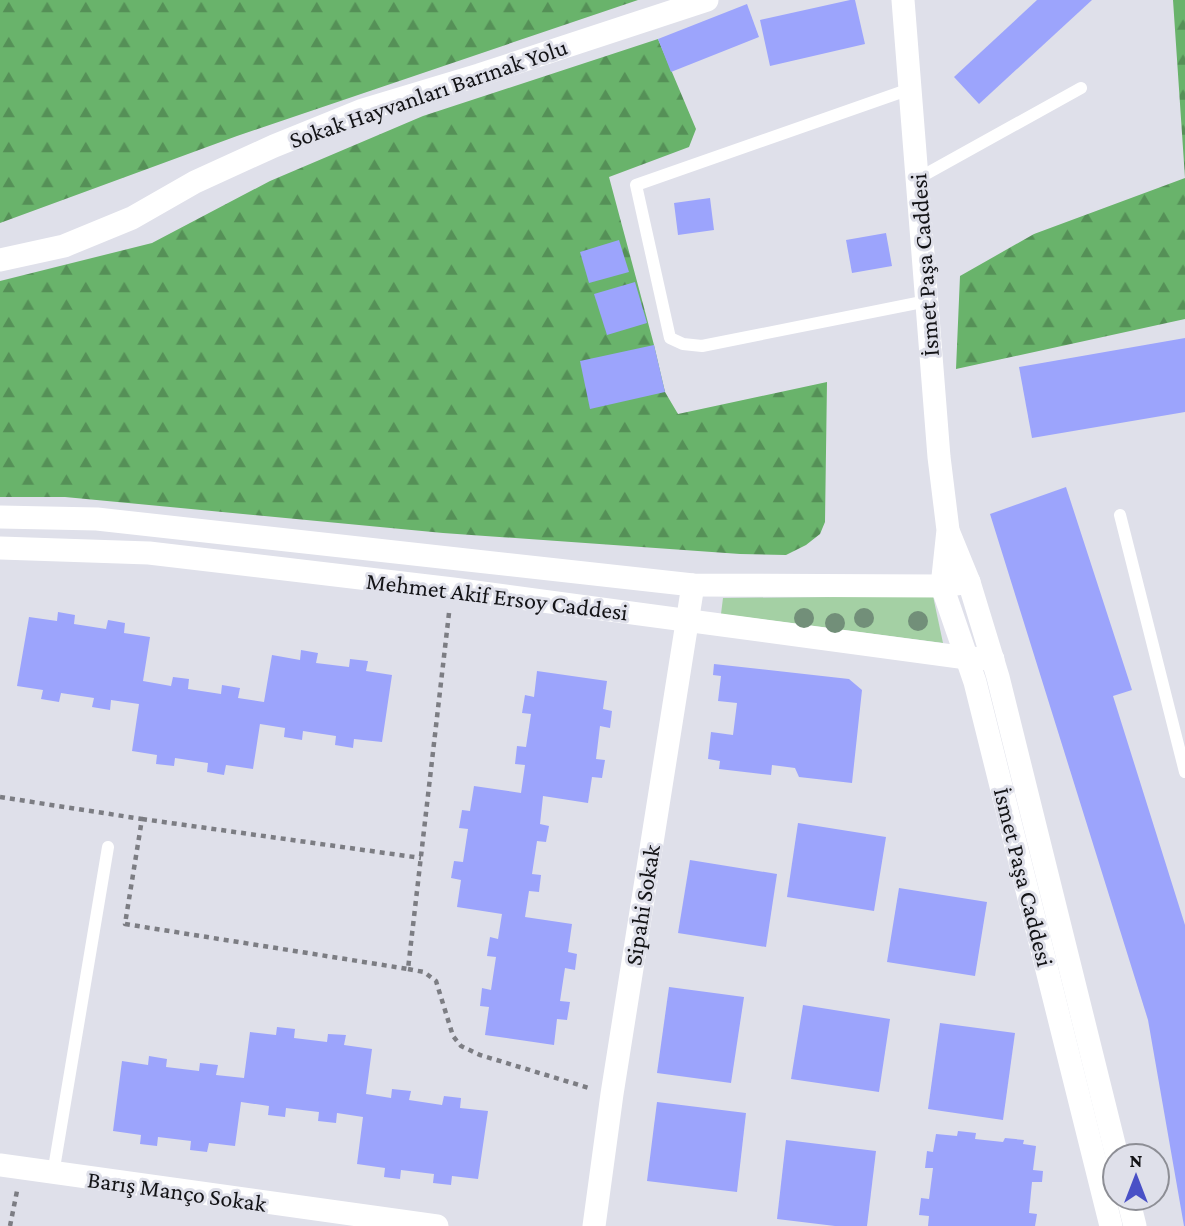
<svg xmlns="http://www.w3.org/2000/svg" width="1185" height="1226" font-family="'Crimson Pro',serif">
<defs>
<pattern id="forest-firs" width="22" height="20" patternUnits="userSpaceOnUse" patternTransform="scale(1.75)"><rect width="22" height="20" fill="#69b36b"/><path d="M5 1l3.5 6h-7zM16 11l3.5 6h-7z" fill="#559057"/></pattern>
</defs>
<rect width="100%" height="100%" fill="#dfe0ea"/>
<!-- grass -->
<path fill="#a4d0a4" d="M933,596L943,643L721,614L723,598Z"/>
<!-- forest -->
<g fill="url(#forest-firs)">
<path d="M0,0H638L237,136L0,223Z"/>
<path d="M1173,0H1185V319L956,369L960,276L1034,234L1185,178Z"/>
<path d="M658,39L696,129L689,147L609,177L654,345L665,392L678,414L827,382L825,522L820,534L806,545L786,555L740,554L443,533L65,497H0V281L152,243L270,181L423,116Z"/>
</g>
<!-- building -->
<g fill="#9ca4fc">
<path d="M850,0H855L865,44L770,66L760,20Z"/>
<path d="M1037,0H1092L979,104L954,77Z"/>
<path d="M747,4L759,37L671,72L658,39Z"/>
<path d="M710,198L714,230L678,235L674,203Z"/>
<path d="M886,233L892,266L852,273L846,240Z"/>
<path d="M619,240L629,272L589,283L580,252Z"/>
<path d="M635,282L647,323L607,335L594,294Z"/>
<path d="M1185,338V412L1032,438L1019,367Z"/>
<path d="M654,345L665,392L590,409L580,361Z"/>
<path d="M1066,487L1132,690L1113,696L1185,925V1226H1184L1148,1020L990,514Z"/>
<path d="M58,612L75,615L74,624L106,629L108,620L125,623L124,633L150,637L143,681L171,686L173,677L189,679L188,689L221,694L222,685L240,688L238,698L264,702L272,655L300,660L301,650L318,653L316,663L349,667L350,659L368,661L366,671L392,675L382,742L354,739L353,748L335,745L336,736L303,731L302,740L284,737L285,728L260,724L253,769L226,765L224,775L207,772L208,763L175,758L174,766L156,764L157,755L132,751L139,704L111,700L110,710L92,707L94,698L61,693L59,702L41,699L43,690L17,686L29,617L57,621Z"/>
<path d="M714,664L849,679L862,690L852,783L799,777L795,768L772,765L771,775L719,769L720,761L708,759L711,732L733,735L737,703L718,701L721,676L713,675Z"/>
<path d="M537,671L607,681L603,709L612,711L610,728L600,726L596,759L605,760L602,778L592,777L588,803L543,796L540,824L549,826L546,842L537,841L532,874L541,875L539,892L529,891L525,917L572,924L568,952L577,954L575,970L565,968L560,1001L570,1002L567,1020L557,1019L554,1045L485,1035L489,1007L480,1006L482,988L491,990L496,957L487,956L490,937L498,939L502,914L457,907L461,880L451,878L454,861L463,862L468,829L459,828L462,810L470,811L474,786L521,793L525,765L515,764L517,746L526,747L531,714L522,713L525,695L534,697Z"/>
<path d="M798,823L886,837L874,911L787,897Z"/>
<path d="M690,860L777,874L766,947L678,933Z"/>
<path d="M899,888L987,902L975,976L887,962Z"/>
<path d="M669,987L744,997L731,1083L657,1073Z"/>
<path d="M803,1005L890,1019L879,1092L791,1079Z"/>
<path d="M940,1023L1015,1033L1003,1120L928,1109Z"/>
<path d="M277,1027L295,1029L294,1038L327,1042L328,1034L346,1035L344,1045L372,1049L366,1094L391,1098L392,1089L411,1091L409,1100L442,1105L444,1096L461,1098L460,1108L488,1111L478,1179L452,1176L451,1185L433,1183L434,1174L401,1170L400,1179L384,1177L385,1168L357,1164L363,1117L337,1113L336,1123L318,1121L319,1112L286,1108L285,1117L268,1115L269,1106L241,1102L235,1146L209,1143L207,1152L190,1150L191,1141L158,1137L157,1146L140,1144L141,1135L113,1131L122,1061L148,1065L149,1056L167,1059L166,1067L199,1071L200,1063L218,1065L216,1075L244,1078L250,1032L276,1035Z"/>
<path d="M657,1102L746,1113L737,1192L647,1181Z"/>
<path d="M958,1131L976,1133L975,1139L1003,1142L1005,1138L1024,1140L1023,1144L1036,1146L1033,1170L1043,1171L1042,1182H1032L1029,1213L1037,1214L1035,1226H928L929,1216L919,1215L921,1198L929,1199L933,1168H925L927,1151L933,1152L936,1134L957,1136Z"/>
<path d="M786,1140L876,1151L867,1226H835L777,1219Z"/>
</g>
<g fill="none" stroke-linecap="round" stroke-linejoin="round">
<!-- path -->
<g stroke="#7c7d83" stroke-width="4.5" stroke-dasharray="5 5" stroke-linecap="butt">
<path d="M0,797L142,819L125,924L408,969L449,613"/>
<path d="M142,819L421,858"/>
<path d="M408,969L424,972L436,981L453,1036L461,1046L480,1055L589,1088"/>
<path d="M10,1226L17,1191"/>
</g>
<!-- lane -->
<g stroke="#fff" stroke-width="12">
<path d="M910,89L636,185L670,338L683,344L702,346L927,301"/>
<path d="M917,179L1081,88"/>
<path d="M1120,515L1185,772"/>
<path d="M53,1174L108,847"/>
</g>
<!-- street -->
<g stroke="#fff" stroke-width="23">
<path d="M903,0L939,457L948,530L942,586L975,682L1111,1226"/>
<path d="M0,260L64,246L132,218L195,182L274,146L363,110L479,75L707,0"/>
<path d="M0,517L97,519L693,585L942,586L969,582"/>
<path d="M949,533L969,582L998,677L1117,1156"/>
<path d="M0,548L149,553L453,589L967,658L993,659"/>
<path d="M0,1165L437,1226"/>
<path d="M1128,1198L1135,1226"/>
<path d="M594,1226L612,1094L693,585"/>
</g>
</g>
<!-- trees -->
<g fill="#728f79">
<circle cx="804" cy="618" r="10"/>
<circle cx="864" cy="618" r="10"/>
<circle cx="918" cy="621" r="10"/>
<circle cx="835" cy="623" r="10"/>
</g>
<g text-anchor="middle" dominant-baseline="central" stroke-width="6" stroke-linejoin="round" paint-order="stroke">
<!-- street labels -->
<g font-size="24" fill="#131316" stroke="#dfe0ea">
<text transform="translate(428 93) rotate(-19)">Sokak Hayvanları Barınak Yolu</text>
<text transform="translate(924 265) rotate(-94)">İsmet Paşa Caddesi</text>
<text transform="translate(497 596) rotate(7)">Mehmet Akif Ersoy Caddesi</text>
<text transform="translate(1024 877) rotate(76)">İsmet Paşa Caddesi</text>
<text transform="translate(642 905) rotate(-81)">Sipahi Sokak</text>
<text transform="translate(177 1191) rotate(8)">Barış Manço Sokak</text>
</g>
</g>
<!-- north arrow -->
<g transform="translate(1136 1177)"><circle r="33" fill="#dfe0ea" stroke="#8d8e95" stroke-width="2"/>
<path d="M0-5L12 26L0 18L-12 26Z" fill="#4950c6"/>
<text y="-10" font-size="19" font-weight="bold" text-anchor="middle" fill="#131316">N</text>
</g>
</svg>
